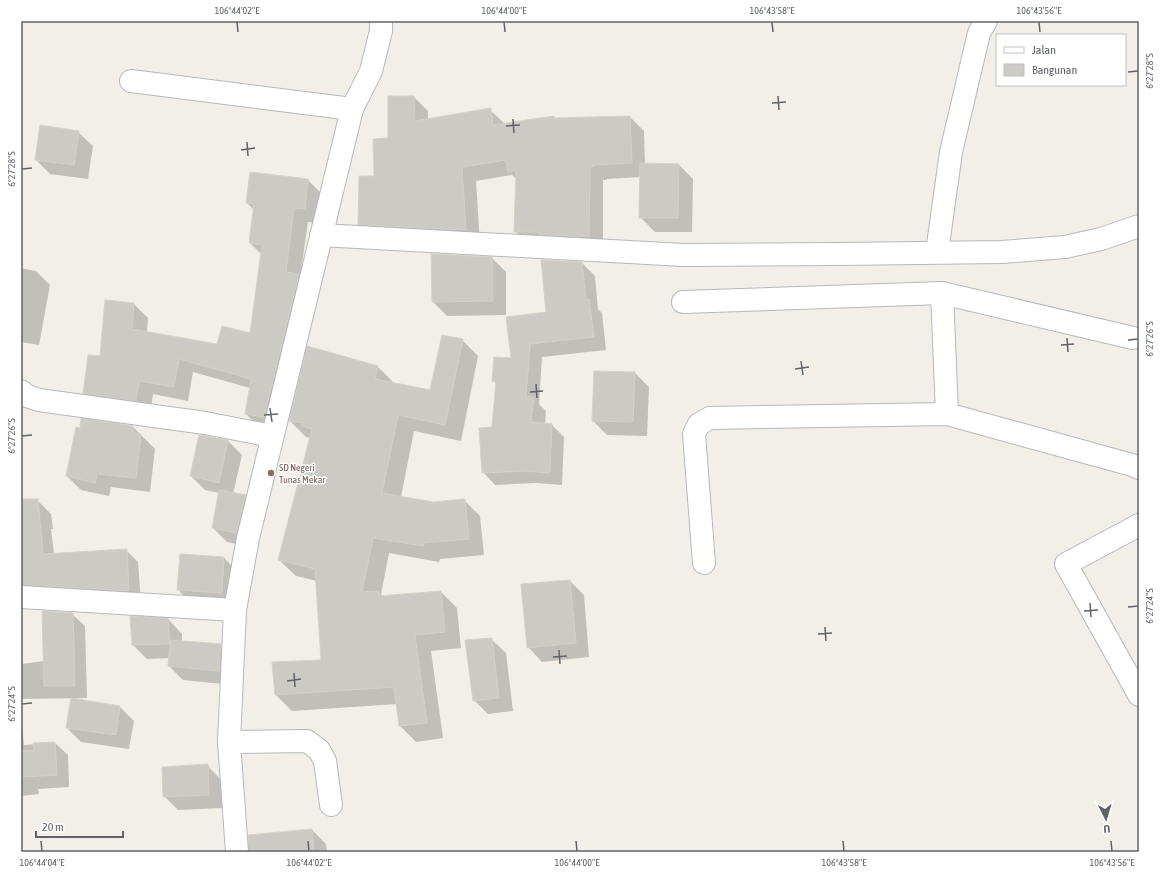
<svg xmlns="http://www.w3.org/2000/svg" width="1160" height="873" font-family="'Asap Condensed',sans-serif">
<rect width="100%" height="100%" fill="#f1efe8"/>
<!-- shadow -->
<g fill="#0003">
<path d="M414,97L428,111V120L490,110L505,124L553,117L555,119L630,117L644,131L645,164L679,165L693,179L692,232H655L640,217V177L607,179V180H603V250L529,245L515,231L517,179L512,175L476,181L480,244L373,238L359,224L389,139Z"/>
<path d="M78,132L93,146L88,179L50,174L36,160Z"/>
<path d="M308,180L322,194L319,223L308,222L278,431L260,428L246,414L250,388L193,372L188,401L153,394L150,414L99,407L85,393L101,357L106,301L134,304L148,318L147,332L218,345L251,334L262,255L250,243L254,210L247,203Z"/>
<path d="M492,258L506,272V315L447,316L433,302Z"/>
<path d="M582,263L595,276L598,309L602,313L606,350L542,357L539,404L546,411L545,424L552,425L564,437L562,485L536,483L495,485L483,472L492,428L497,384L493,381L512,359L547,313Z"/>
<path d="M21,268L36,271L50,285L39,345L21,342Z"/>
<path d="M462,340L478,356L461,441L414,431L401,497L433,503L464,500L480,516L484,555L440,559L439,562L389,553L381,594L384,597L441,592L457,608L461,648L431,651L443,738L416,742L400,726L397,704L292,711L276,695L322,660L317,581L296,576L279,560L311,438L306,437L290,421L308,347L378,367L394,383L431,391Z"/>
<path d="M635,373L649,387L647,436L607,435L593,421Z"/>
<path d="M133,427L155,449L150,492L111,487L109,496L81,490L67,476L80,429Z"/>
<path d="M199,436L228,441L242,455L233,494L245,496L259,510L250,547L227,542L213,528L220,493L205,490L191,476Z"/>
<path d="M39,502L51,514L53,529H51L54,554L126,550L138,562L141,603L21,592V503Z"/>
<path d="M224,558L238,572L236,606L193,604L178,590Z"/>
<path d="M570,581L584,595L589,657L542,662L528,647Z"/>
<path d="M72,614L85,626L87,698L21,699V664L44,661Z"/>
<path d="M131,617L168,619L182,634V642L220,645L235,659L233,685L183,680L169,666L170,658L147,659L133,645Z"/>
<path d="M491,639L506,653L513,711L488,714L474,700Z"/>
<path d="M120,707L134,721L129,749L81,742L67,728Z"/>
<path d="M21,715L24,745L55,743L68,755L69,787L38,789L39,794L21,796Z"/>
<path d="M207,765L221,780L223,808L178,810L164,796Z"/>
<path d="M312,830L326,844L327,852H282L281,833Z"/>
</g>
<!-- building -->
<g fill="#cccac5" stroke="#d6d1c6">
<path d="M388,96H414L415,121L491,108L493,125L554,116V118L630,116L632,163L593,165L594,166L590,167L589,236H580V237L538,234V232H514L516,170L508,172L506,160L462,167L466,230L358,225L359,176H374L373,139L388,138Z"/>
<path d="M40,125L79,131L74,165L35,160Z"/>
<path d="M640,163L679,164L678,218H639Z"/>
<path d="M250,172L308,179L305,209L294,208L286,272L299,274L264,417L245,414L251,379L179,359L174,387L139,381L136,401L83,394L88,355L100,356L105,300L134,303L132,329L217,344L222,326L250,333L262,245L249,243L254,204L246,203Z"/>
<path d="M431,254L492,257L493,301L432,302Z"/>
<path d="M541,260L582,262L586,300L589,299L594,337L530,344L526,397H534L531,422L552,424L550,473L523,471L482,473L479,428L492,427L496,381H492L494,357L511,358L506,317L546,312Z"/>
<path d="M442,335L463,339L445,425L398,415L382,493L433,502L465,499L469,539L424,543L423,546L373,538L362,592L379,591L380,596L441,591L445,632L415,635L427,723L399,726L394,687L275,695L272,662L321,660L315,569L278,560L312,429L302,426L303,423L289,421L307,346L378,366L375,379L430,390Z"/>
<path d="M594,371L635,372L633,422L592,421Z"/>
<path d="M81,418L133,426V433L141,434L136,478L97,474L95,483L66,476L76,427L80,428Z"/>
<path d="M199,435L228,440L219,483L190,476Z"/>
<path d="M219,490L246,495L236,533L212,528Z"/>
<path d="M21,499H38L43,554L127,549L129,591L21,585Z"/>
<path d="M180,554L224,557L222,593L177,590Z"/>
<path d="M570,580L576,643L527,648L521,584Z"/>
<path d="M42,611L73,613L75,686H44Z"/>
<path d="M130,616L168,618L170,644L132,645Z"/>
<path d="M492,638L499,698L473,701L465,640Z"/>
<path d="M170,640L221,644L219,671L168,666Z"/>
<path d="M71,698L120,706L116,735L66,728Z"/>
<path d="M55,742L57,775L21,777V751L34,750L33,743Z"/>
<path d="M208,764L209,795L163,797L162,767Z"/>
<path d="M312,829L314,852H249L248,835Z"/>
</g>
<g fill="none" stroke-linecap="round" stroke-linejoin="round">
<defs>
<g id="street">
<path d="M131,81L352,109"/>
<path d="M321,235L683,255L839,254L1002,252L1065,247L1101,239L1139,226"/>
<path d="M937,252L951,152L979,33L986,21"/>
<path d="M942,293L947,414"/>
<path d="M683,302L942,293L1133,338"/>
<path d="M21,391L27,396L39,400L205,423L272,436"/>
<path d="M1139,525L1066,564L1139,695"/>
<path d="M704,563L694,434L699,424L710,418L947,414L1132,465L1139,468"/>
<path d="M21,597L235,610"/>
<path d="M229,742L307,741L319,750L325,761L331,805"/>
<path d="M237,852L229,742L235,610L248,538L352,109L371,71L381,31V21"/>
</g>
</defs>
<!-- street casing -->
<use href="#street" stroke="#b5b8bc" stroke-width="24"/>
<!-- street -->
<use href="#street" stroke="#fff" stroke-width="22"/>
</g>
<!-- ticks -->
<path fill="none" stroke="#5f6368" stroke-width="1.5" d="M237,22L238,32M504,22L505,32M772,22L773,32M1039,22L1040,32M1128,72L1138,71M778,96L779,110M772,103L786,102M513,119L514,133M506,126L520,125M247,142L248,156M241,150L255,148M22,169L32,168M1067,338L1068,352M1128,340L1138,339M1061,345L1074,344M801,361L803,375M795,369L809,367M536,384L537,398M530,392L543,391M270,408L272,422M264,415L278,414M22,436L32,435M1090,603L1091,617M1128,607L1138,606M1084,611L1098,610M825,627L826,641M818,634L832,633M559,650L560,664M553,657L567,656M294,673L295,687M287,681L301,679M22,704L32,703M41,841L42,851M308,841L309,851M576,841L577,851M843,841L844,851M1111,841L1112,851"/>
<!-- markers -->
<circle fill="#8d6e63" stroke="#fff" stroke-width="1.5" cx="271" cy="473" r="4"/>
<g text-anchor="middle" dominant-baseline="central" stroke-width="3" stroke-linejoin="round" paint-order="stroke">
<!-- education labels -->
<g font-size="10" fill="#785e54" stroke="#fff" text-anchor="start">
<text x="279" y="467">SD Negeri<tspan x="279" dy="12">Tunas Mekar</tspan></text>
</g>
</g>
<!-- border -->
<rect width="1160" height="873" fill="none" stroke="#ffffff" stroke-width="44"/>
<!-- legend -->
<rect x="996" y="34" width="130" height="52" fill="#ffffff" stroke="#bfc1c3"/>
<rect x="1004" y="47" width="20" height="6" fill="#ffffff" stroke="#bfc1c3"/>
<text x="1032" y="54" font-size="12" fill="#5f6368">Jalan</text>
<rect x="1004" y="64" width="20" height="12" fill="#cccac5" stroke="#bfc1c3"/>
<text x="1032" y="74" font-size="12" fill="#5f6368">Bangunan</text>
<!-- north arrow -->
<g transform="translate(1106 819) rotate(175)" stroke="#ffffff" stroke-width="3" paint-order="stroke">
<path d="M0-3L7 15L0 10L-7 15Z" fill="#5f6368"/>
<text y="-6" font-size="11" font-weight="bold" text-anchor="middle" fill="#5f6368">U</text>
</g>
<!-- scale -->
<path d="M36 831v6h87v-6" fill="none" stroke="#5f6368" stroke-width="2"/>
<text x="42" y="831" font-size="12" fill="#5f6368" stroke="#ffffff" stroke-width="3" paint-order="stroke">20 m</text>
<rect x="22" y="22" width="1116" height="829" fill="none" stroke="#5f6368" stroke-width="1.5"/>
<g font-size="10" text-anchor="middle" fill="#5f6368">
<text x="237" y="14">106°44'02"E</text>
<text x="504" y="14">106°44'00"E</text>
<text x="772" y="14">106°43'58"E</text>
<text x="1039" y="14">106°43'56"E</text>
<text transform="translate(1149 71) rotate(-90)" y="4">6°27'28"S</text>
<text transform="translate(11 169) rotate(-90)" y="4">6°27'28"S</text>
<text transform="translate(1149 339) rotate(-90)" y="4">6°27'26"S</text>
<text transform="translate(11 436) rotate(-90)" y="4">6°27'26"S</text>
<text transform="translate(1149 606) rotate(-90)" y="4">6°27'24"S</text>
<text transform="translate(11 704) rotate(-90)" y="4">6°27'24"S</text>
<text x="42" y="866">106°44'04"E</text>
<text x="309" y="866">106°44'02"E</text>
<text x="577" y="866">106°44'00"E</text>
<text x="844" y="866">106°43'58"E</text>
<text x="1112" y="866">106°43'56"E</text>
</g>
</svg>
